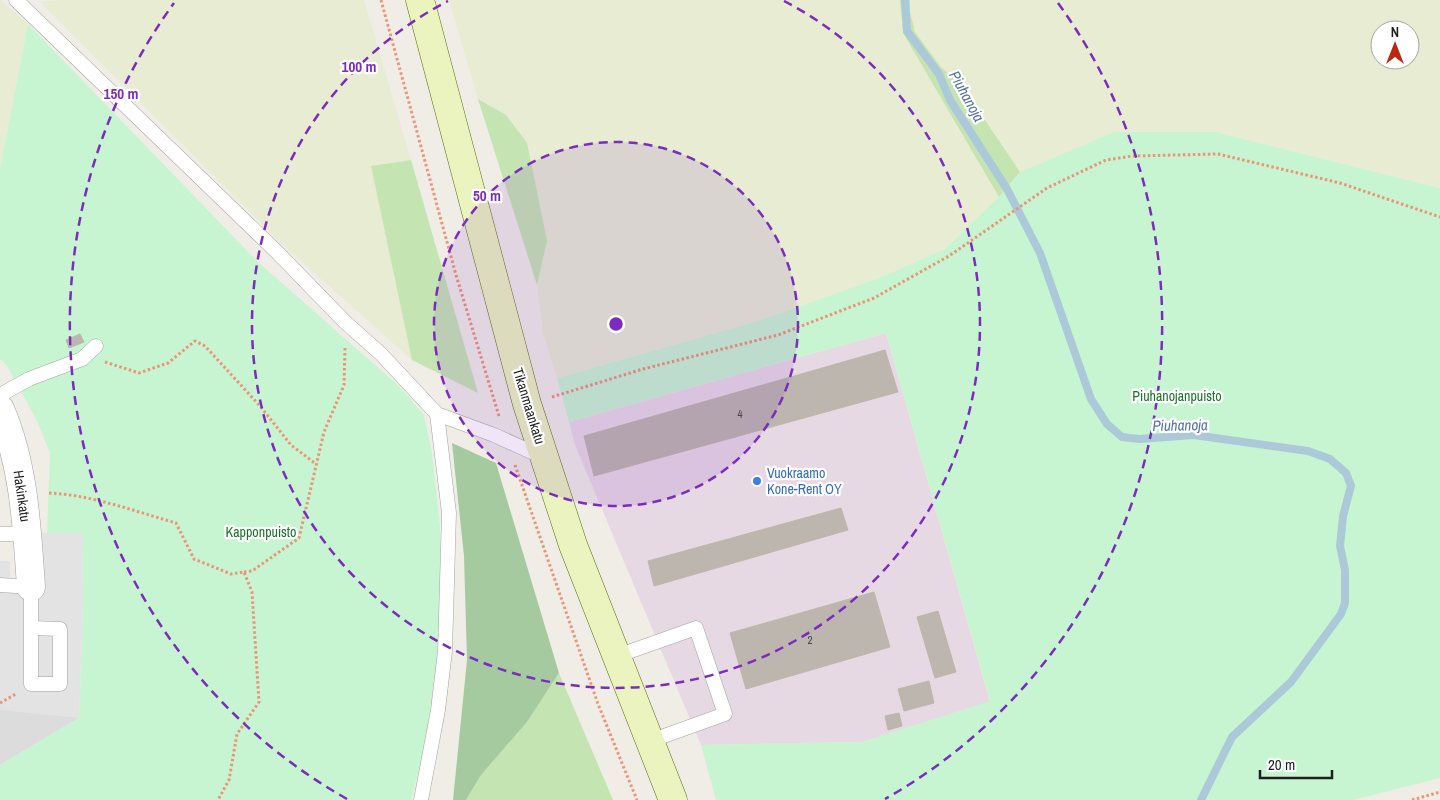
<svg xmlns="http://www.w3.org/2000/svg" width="1440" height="800" font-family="'Archivo Narrow',sans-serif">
<rect width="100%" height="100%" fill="#efede6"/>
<!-- residential -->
<path fill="#dddcdc" d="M0,599L79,718L0,765Z"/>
<!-- industrial -->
<path fill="#e7d9e3" d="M886,333L990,702L862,742L701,745L575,445L569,422Z"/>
<!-- farmland -->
<g fill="#e7ecd3" fill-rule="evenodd">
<path d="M0,0L28,24L0,169Z"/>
<path d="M60,0H364L411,160L371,166L412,360L283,245L40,2Z"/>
<path d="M449,0H900L903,33L999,197L945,249L879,278L761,320L557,378L543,334L537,285L547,241L506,115L478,99Z"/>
<path d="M910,0H1440V188L1216,132H1114L1020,172L960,83L941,67L915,32L910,12ZM1380,30H1410V60H1380Z"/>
</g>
<!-- grass -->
<g fill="#c4e4b1">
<path d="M900,0H910V12L915,32L941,67L960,83L1020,172L999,197L903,33Z"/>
<path d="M478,99L506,115L527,143L547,241L537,285Z"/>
<path d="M411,160L478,393L412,360L371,166Z"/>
<path d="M559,673L613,800H466L481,775L527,722Z"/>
</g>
<!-- forest -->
<path fill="#a6ca9f" d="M452,443L496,463L559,673L527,722L481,775L466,800H453L467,660L464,556Z"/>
<!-- park -->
<g fill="#c8f5d1">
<path d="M28,24L258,262L399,386L424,415L432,453L440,526V598L436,670L425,746L411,800H0V765L79,718L83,602L82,533H47L50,453L37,421L7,366L0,359V169Z"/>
<path d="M1114,132H1216L1440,188V778L1353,800H716L701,745L862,742L990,701L886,333L569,422L557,378L761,320L879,278L945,249L999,197L1020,172Z"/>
</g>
<!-- parking -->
<path fill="#e3e3e3" d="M47,533H82L83,602L79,718L0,710V561H10V585L30,587L28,534Z"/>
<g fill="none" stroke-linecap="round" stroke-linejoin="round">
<!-- stream -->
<path stroke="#abc9d9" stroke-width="8" d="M905,0L907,31L939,74L950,100L1007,189L1040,253L1091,399L1107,424L1122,437L1139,439L1194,435L1308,451L1330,459L1346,473L1351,486L1343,516L1340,546L1345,570V603L1341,614L1291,682L1232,737L1201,800"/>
</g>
<!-- building -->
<g fill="#bcb6af" stroke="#bfb6aa">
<path d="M80,334L84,342L69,348L66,340Z"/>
<path d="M885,350L898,392L594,476L584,436Z"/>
<path d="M841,508L848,530L654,586L648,561Z"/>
<path d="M874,592L890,647L746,689L730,633Z"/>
<path d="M938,611L956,672L935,678L917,617Z"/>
<path d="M929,681L934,703L904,711L898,689Z"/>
<path d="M899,713L902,726L888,730L885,716Z"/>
</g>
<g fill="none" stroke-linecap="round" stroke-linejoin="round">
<defs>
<g id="lane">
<path d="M16,0L278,253L345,322L381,354L437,414L449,513L445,651L438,710L421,800"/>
<path d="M0,395L29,379L82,359L96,346"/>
<path d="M437,414L494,435L545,458"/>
<path d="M0,534H28"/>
<path d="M0,585L31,587V684H60V629L31,628"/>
<path d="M617,656L696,628L725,714L650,741"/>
</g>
<path id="street" d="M0,409C24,464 27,527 31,587"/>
<path id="secondary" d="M420,0L527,404L573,545L673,800"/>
</defs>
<!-- lane casing -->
<use href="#lane" stroke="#a3a3a3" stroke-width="15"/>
<!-- street casing -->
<use href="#street" stroke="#a3a3a3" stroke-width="29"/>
<!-- secondary casing -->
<use href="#secondary" stroke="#586d0f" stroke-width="29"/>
<!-- path -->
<g stroke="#ed9379" stroke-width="3" stroke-dasharray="2.5 2.5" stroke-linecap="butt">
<path d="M381,0L456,275L499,416"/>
<path d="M105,362L139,373L168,363L195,341L205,346L260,406L291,445L316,464"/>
<path d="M552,397L643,369L778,335L874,298L949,256L1047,188L1106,160L1132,156L1218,154L1340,183L1440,217"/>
<path d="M515,465L598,704L637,800"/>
<path d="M49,493C92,495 134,511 176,523L194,559L231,574L244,572L252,592L259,702L237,734L229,780L218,800"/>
<path d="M244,572L252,571L299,538L324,432L344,385L345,348"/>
<path d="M0,703L16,694"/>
<path d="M1412,800L1440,792"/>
</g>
<!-- lane -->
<use href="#lane" stroke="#fff" stroke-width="14"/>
<!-- street -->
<use href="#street" stroke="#fff" stroke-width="28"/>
<!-- secondary -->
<use href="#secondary" stroke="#ebf4bf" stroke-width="28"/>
</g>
<!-- distance rings -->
<circle cx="616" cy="324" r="182" fill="#7b2cbf" fill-opacity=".12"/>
<g fill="none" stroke="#7b2cbf" stroke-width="2.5" stroke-dasharray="9 6">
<circle cx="616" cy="324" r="182"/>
<path d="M784 1A364 364 0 1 1 448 1"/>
<path d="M347 799A546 546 0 0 1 174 3M1058 3A546 546 0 0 1 885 799"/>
</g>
<!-- markers -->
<circle fill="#3f7fe0" stroke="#fff" stroke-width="2" cx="757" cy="481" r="5"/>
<g text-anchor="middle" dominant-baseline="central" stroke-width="4.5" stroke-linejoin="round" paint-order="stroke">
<!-- number labels -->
<g font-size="11" fill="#464543">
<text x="740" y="414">4</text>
<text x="810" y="640">2</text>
</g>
<!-- park labels -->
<g font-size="14" fill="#167529" stroke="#fff">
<text x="1177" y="396">Piuhanojanpuisto</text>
<text x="261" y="532">Kapponpuisto</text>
</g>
<!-- street labels -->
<g font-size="14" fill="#1f1f1f" stroke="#fff">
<text transform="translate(529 406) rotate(73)">Tikanmaankatu</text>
<text transform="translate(22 496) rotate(82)">Hakinkatu</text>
</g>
<!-- shop labels -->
<g font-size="14" fill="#366cbe" stroke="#fff" text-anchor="start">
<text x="767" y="473">Vuokraamo<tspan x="767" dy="16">Kone-Rent OY</tspan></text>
</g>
<!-- water labels -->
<g font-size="15" font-style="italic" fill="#5473a7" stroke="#fff">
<text transform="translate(967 96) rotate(61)">Piuhanoja</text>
<text transform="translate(1180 425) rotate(-1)">Piuhanoja</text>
</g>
</g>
<circle cx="616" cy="324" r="8" fill="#7b2cbf" stroke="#fff" stroke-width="2.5"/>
<g font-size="15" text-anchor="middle" font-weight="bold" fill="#7b2cbf" stroke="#fff" stroke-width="4.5" stroke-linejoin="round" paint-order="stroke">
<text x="359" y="72">100 m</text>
<text x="121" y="99">150 m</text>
<text x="487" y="201">50 m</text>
</g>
<!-- north arrow -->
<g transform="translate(1395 45)"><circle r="24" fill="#ffffff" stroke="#a5a5a5"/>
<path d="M0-4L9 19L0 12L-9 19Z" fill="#bc2712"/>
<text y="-8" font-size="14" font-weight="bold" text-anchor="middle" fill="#1f1f1f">N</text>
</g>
<!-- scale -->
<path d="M1260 770v8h72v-8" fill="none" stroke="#1f1f1f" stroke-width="2.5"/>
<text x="1268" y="770" font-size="15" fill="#1f1f1f" stroke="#ffffff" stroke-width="4" paint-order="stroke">20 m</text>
</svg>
